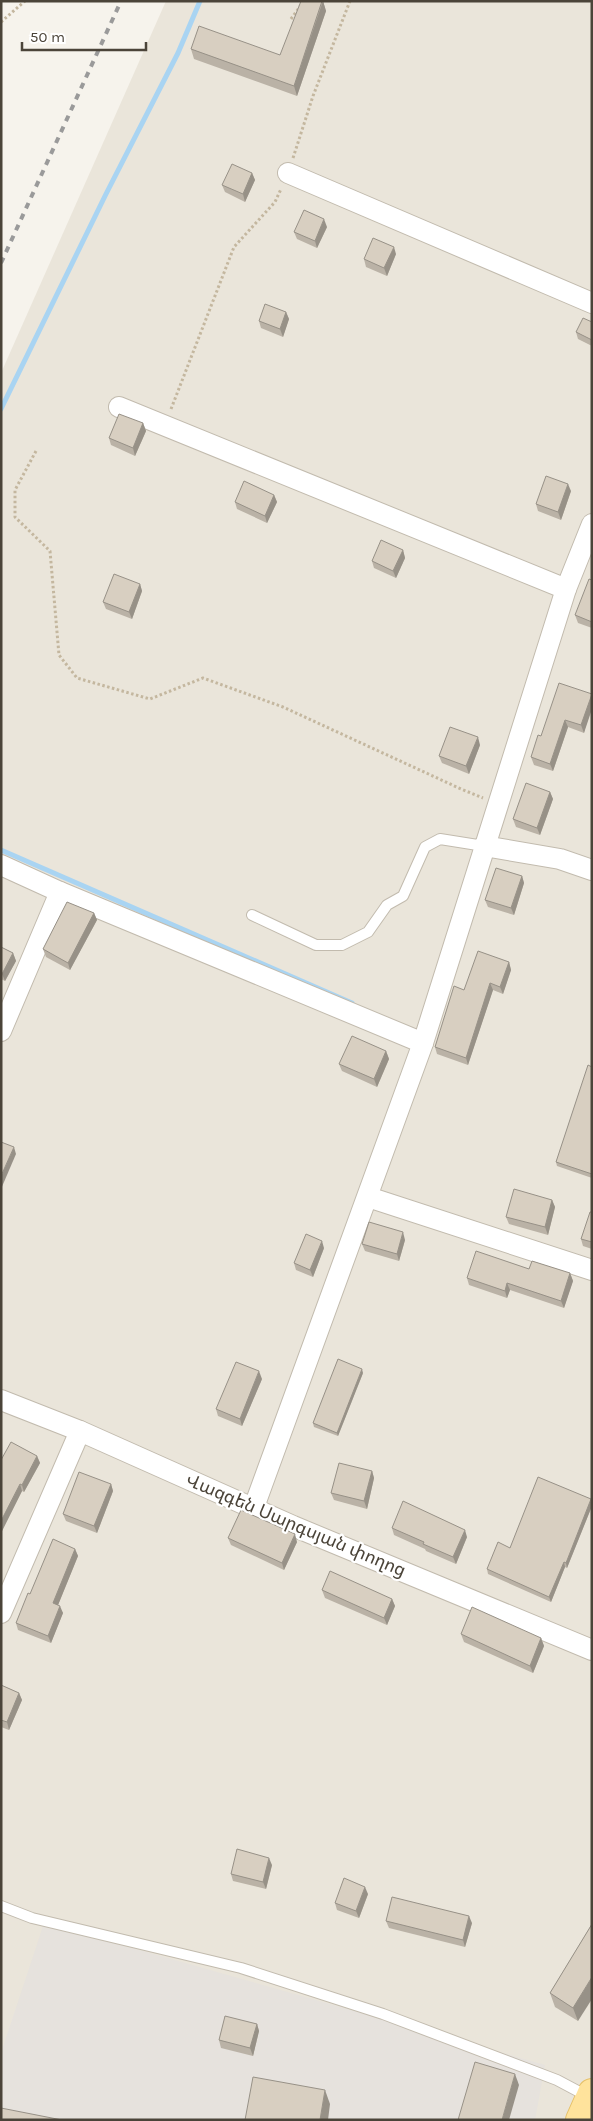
<svg xmlns="http://www.w3.org/2000/svg" width="593" height="2121" font-family="Karla,'Noto Sans Armenian',sans-serif">
<rect width="100%" height="100%" fill="#f6f3ec"/>
<!-- residential -->
<path fill="#eae5da" d="M166,1H592V2120H1V373Z"/>
<!-- industrial -->
<path fill="#e6e2dd" d="M44,1923L545,2065L535,2120H1V2053Z"/>
<g fill="none" stroke-linecap="round" stroke-linejoin="round">
<!-- stream -->
<g stroke="#a9d4f2" stroke-width="5">
<path d="M1,409L106,194L178,53L200,1"/>
<path d="M1,850L352,1003"/>
</g>
<defs>
<g id="lane">
<path d="M252,915L316,945H342L368,932L387,905L403,896L425,847L440,839L484,846"/>
<path d="M1,1906L32,1918L241,1968L383,2014L557,2080L589,2097"/>
</g>
<g id="street">
<path d="M288,173L592,303"/>
<path d="M119,407L566,589"/>
<path d="M484,846L560,859L592,870"/>
<path d="M1,865L60,892L423,1043"/>
<path d="M1,1031L60,892"/>
<path d="M368,1197L592,1270"/>
<path d="M1,1400L80,1431L293,1526L592,1650"/>
<path d="M254,1507L423,1043L566,589L592,524"/>
<path d="M1,1613L80,1431"/>
</g>
<path id="primary" d="M580,2120L592,2093"/>
</defs>
<!-- lane casing -->
<use href="#lane" stroke="#c2bbae" stroke-width="12"/>
<!-- street casing -->
<use href="#street" stroke="#c2bbae" stroke-width="22"/>
<!-- primary casing -->
<use href="#primary" stroke="#e6c16a" stroke-width="30"/>
<!-- path -->
<g stroke="#c4b79f" stroke-width="3" stroke-dasharray="2.5 2.5" stroke-linecap="butt">
<path d="M291,19L304,1"/>
<path d="M1,22L25,1"/>
<path d="M293,158L313,96L350,1"/>
<path d="M171,409L234,247L275,202L281,189"/>
<path d="M36,451L15,490V517L50,551L59,655L77,678L150,699L203,678L283,707L461,789L483,798"/>
</g>
<!-- lane -->
<use href="#lane" stroke="#fff" stroke-width="10"/>
<!-- street -->
<use href="#street" stroke="#fff" stroke-width="20"/>
<!-- primary -->
<use href="#primary" stroke="#ffe39c" stroke-width="28"/>
<!-- rail -->
<path stroke="#9a9a9a" stroke-width="4" stroke-dasharray="6 6" stroke-linecap="butt" d="M1,263L121,1"/>
</g>
<!-- wall -->
<g fill="#bab2a6">
<path d="M323,1L326,11L297,96L194,59L191,49L280,55Z"/>
<path d="M252,173L255,180L245,202L225,192L222,185Z"/>
<path d="M327,227L317,248L297,239L294,232Z"/>
<path d="M396,254L387,276L366,267L364,259Z"/>
<path d="M286,312L289,319L283,337L261,328L259,321Z"/>
<path d="M592,322V346L578,339L576,332Z"/>
<path d="M143,423L146,431L135,456L111,445L109,438Z"/>
<path d="M571,491L561,520L538,511L536,504Z"/>
<path d="M274,495L277,502L267,523L237,509L235,502Z"/>
<path d="M403,550L405,558L396,578L374,568L372,561Z"/>
<path d="M592,580V628L578,623L575,615Z"/>
<path d="M140,584L142,591L132,619L106,609L103,602Z"/>
<path d="M592,694L584,733L568,727L553,771L534,765L531,757L541,736Z"/>
<path d="M480,745L469,774L442,763L439,756Z"/>
<path d="M550,792L553,799L540,835L516,827L513,819Z"/>
<path d="M522,876L524,883L514,915L488,907L485,900Z"/>
<path d="M94,913L97,920L70,970L46,957L43,949Z"/>
<path d="M1,947L13,953L16,961L5,981L1,979Z"/>
<path d="M509,962L511,970L503,994L493,990L468,1065L437,1054L435,1047L464,990Z"/>
<path d="M386,1051L389,1059L377,1087L342,1071L339,1064Z"/>
<path d="M592,1067V1178L557,1166L556,1162Z"/>
<path d="M552,1200L555,1207L548,1235L509,1224L506,1217Z"/>
<path d="M592,1212V1249L583,1246L581,1239Z"/>
<path d="M405,1240L399,1261L365,1251L362,1244Z"/>
<path d="M324,1248L313,1277L296,1270L294,1263Z"/>
<path d="M529,1269L570,1273L573,1281L564,1308L510,1290L507,1298L469,1285L467,1278Z"/>
<path d="M363,1373L338,1436L314,1427L313,1423Z"/>
<path d="M262,1379L242,1426L218,1416L216,1409Z"/>
<path d="M37,1456L40,1463L24,1492L22,1491L2,1531H1V1460Z"/>
<path d="M372,1471L374,1478L367,1509L334,1500L331,1493Z"/>
<path d="M111,1484L113,1491L97,1533L66,1521L63,1514Z"/>
<path d="M592,1502V1506L567,1568L565,1567L551,1602L488,1574L487,1569L510,1548Z"/>
<path d="M392,1528L467,1537L456,1564L426,1551L425,1549L394,1535Z"/>
<path d="M228,1538L297,1542L284,1570L231,1545Z"/>
<path d="M75,1549L78,1556L58,1605L63,1613L51,1643L18,1630L16,1623L30,1594Z"/>
<path d="M322,1590L392,1599L395,1606L387,1625L325,1598Z"/>
<path d="M461,1634L541,1638L544,1646L533,1673L464,1642Z"/>
<path d="M1,1685L19,1693L22,1700L9,1730L1,1727Z"/>
<path d="M272,1865L266,1889L233,1881L231,1874Z"/>
<path d="M368,1894L359,1918L337,1910L335,1903Z"/>
<path d="M386,1921L472,1923L465,1947L389,1928Z"/>
<path d="M592,1924L578,2021L555,2007L550,1993Z"/>
<path d="M257,2024L259,2031L253,2056L221,2048L219,2040Z"/>
</g>
<!-- shaded-wall -->
<g fill="#979187">
<path d="M323,1L326,11L297,96L294,86Z"/>
<path d="M252,173L255,180L245,202L243,194Z"/>
<path d="M324,219L327,227L317,248L315,241Z"/>
<path d="M394,247L396,254L387,276L384,268Z"/>
<path d="M286,312L289,319L283,337L280,329Z"/>
<path d="M143,423L146,431L135,456L133,448Z"/>
<path d="M568,484L571,491L561,520L558,512Z"/>
<path d="M274,495L277,502L267,523L265,516Z"/>
<path d="M403,550L405,558L396,578L393,571Z"/>
<path d="M140,584L142,591L132,619L129,612Z"/>
<path d="M592,694V709L584,733L581,725Z"/>
<path d="M565,720L568,727L553,771L550,764Z"/>
<path d="M478,737L480,745L469,774L466,766Z"/>
<path d="M550,792L553,799L540,835L537,828Z"/>
<path d="M522,876L524,883L514,915L511,908Z"/>
<path d="M94,913L97,920L70,970L68,963Z"/>
<path d="M13,953L16,961L5,981L2,974Z"/>
<path d="M509,962L511,970L503,994L500,987Z"/>
<path d="M490,983L493,990L468,1065L466,1058Z"/>
<path d="M386,1051L389,1059L377,1087L374,1079Z"/>
<path d="M14,1147L16,1154L1,1189V1176Z"/>
<path d="M552,1200L555,1207L548,1235L545,1227Z"/>
<path d="M403,1232L405,1240L399,1261L397,1254Z"/>
<path d="M322,1241L324,1248L313,1277L310,1270Z"/>
<path d="M570,1273L573,1281L564,1308L561,1301Z"/>
<path d="M507,1283L510,1290L507,1298L505,1291Z"/>
<path d="M362,1369L363,1373L338,1436L337,1433Z"/>
<path d="M259,1371L262,1379L242,1426L240,1419Z"/>
<path d="M37,1456L40,1463L24,1492L22,1485Z"/>
<path d="M372,1471L374,1478L367,1509L364,1501Z"/>
<path d="M20,1484L22,1491L2,1531L1,1529V1521Z"/>
<path d="M111,1484L113,1491L97,1533L94,1526Z"/>
<path d="M591,1499L592,1506L567,1568L566,1563Z"/>
<path d="M465,1530L467,1537L456,1564L453,1557Z"/>
<path d="M295,1534L297,1542L284,1570L282,1563Z"/>
<path d="M75,1549L78,1556L56,1610L53,1603Z"/>
<path d="M564,1562L565,1567L551,1602L549,1597Z"/>
<path d="M392,1599L395,1606L387,1625L384,1618Z"/>
<path d="M60,1606L63,1613L51,1643L48,1636Z"/>
<path d="M541,1638L544,1646L533,1673L530,1666Z"/>
<path d="M19,1693L22,1700L9,1730L7,1722Z"/>
<path d="M269,1858L272,1865L266,1889L263,1882Z"/>
<path d="M365,1887L368,1894L359,1918L356,1911Z"/>
<path d="M469,1916L472,1923L465,1947L463,1940Z"/>
<path d="M592,1977V1999L578,2021L573,2008Z"/>
<path d="M257,2024L259,2031L253,2056L250,2048Z"/>
<path d="M515,2074L519,2085L509,2120H502Z"/>
<path d="M325,2090L330,2104L328,2120H320Z"/>
</g>
<!-- building -->
<g fill="#d8cfc1" stroke="#979187">
<path d="M301,1H322L294,86L191,49L199,26L280,55Z"/>
<path d="M232,164L252,173L243,194L222,185Z"/>
<path d="M304,210L324,219L315,241L294,232Z"/>
<path d="M373,238L394,247L384,268L364,259Z"/>
<path d="M265,304L286,312L280,329L259,321Z"/>
<path d="M583,318L592,322V340L576,332Z"/>
<path d="M119,414L143,423L133,448L109,438Z"/>
<path d="M546,476L568,484L558,512L536,504Z"/>
<path d="M244,481L274,495L265,516L235,502Z"/>
<path d="M381,540L403,550L393,571L372,561Z"/>
<path d="M114,574L140,584L129,612L103,602Z"/>
<path d="M589,579L592,580V622L575,615Z"/>
<path d="M559,683L592,694L581,725L565,720L550,764L531,757L538,735L541,736Z"/>
<path d="M450,727L478,737L466,766L439,756Z"/>
<path d="M526,783L550,792L537,828L513,819Z"/>
<path d="M496,868L522,876L511,908L485,900Z"/>
<path d="M67,902L94,913L68,963L43,949Z"/>
<path d="M1,947L13,953L2,974L1,973Z"/>
<path d="M478,951L509,962L500,987L490,983L466,1058L435,1047L454,986L464,990Z"/>
<path d="M352,1036L386,1051L374,1079L339,1064Z"/>
<path d="M588,1065L592,1067V1174L556,1162Z"/>
<path d="M1,1142L14,1147L1,1176Z"/>
<path d="M514,1189L552,1200L545,1227L506,1217Z"/>
<path d="M590,1212H592V1242L581,1239Z"/>
<path d="M369,1222L403,1232L397,1254L362,1244Z"/>
<path d="M306,1234L322,1241L310,1270L294,1263Z"/>
<path d="M476,1251L529,1269L532,1261L570,1273L561,1301L507,1283L505,1291L467,1278Z"/>
<path d="M338,1359L362,1369L337,1433L313,1423Z"/>
<path d="M236,1362L259,1371L240,1419L216,1409Z"/>
<path d="M11,1442L37,1456L22,1485L20,1484L1,1521V1460Z"/>
<path d="M339,1463L372,1471L364,1501L331,1493Z"/>
<path d="M79,1472L111,1484L94,1526L63,1514Z"/>
<path d="M538,1477L591,1499L566,1563L564,1562L549,1597L487,1569L498,1542L510,1548Z"/>
<path d="M403,1501L465,1530L453,1557L423,1544L424,1542L392,1528Z"/>
<path d="M241,1510L295,1534L282,1563L228,1538Z"/>
<path d="M53,1539L75,1549L53,1603L60,1606L48,1636L16,1623L28,1593L30,1594Z"/>
<path d="M330,1571L392,1599L384,1618L322,1590Z"/>
<path d="M472,1607L541,1638L530,1666L461,1634Z"/>
<path d="M1,1685L19,1693L7,1722L1,1720Z"/>
<path d="M237,1849L269,1858L263,1882L231,1874Z"/>
<path d="M344,1878L365,1887L356,1911L335,1903Z"/>
<path d="M392,1897L469,1916L463,1940L386,1921Z"/>
<path d="M592,1924V1977L573,2008L550,1993Z"/>
<path d="M225,2016L257,2024L250,2048L219,2040Z"/>
<path d="M475,2062L515,2074L502,2120H458Z"/>
<path d="M253,2077L325,2090L320,2120H245Z"/>
<path d="M1,2108L62,2120H1Z"/>
</g>
<g text-anchor="middle" dominant-baseline="central" stroke-width="4.5" stroke-linejoin="round" paint-order="stroke">
<!-- street labels -->
<g font-size="18" fill="#4b4439" stroke="#fff">
<text transform="translate(296 1525) rotate(23)">Վազգեն Սարգսյան փողոց</text>
</g>
</g>
<!-- border -->
<rect width="593" height="2121" fill="none" stroke="#4b4439" stroke-width="5"/>
<!-- scale -->
<path d="M22 42v8h124v-8" fill="none" stroke="#4b4439" stroke-width="2.5"/>
<text x="30" y="42" font-size="15" fill="#4b4439" stroke="#ffffff" stroke-width="4" paint-order="stroke">50 m</text>
</svg>
